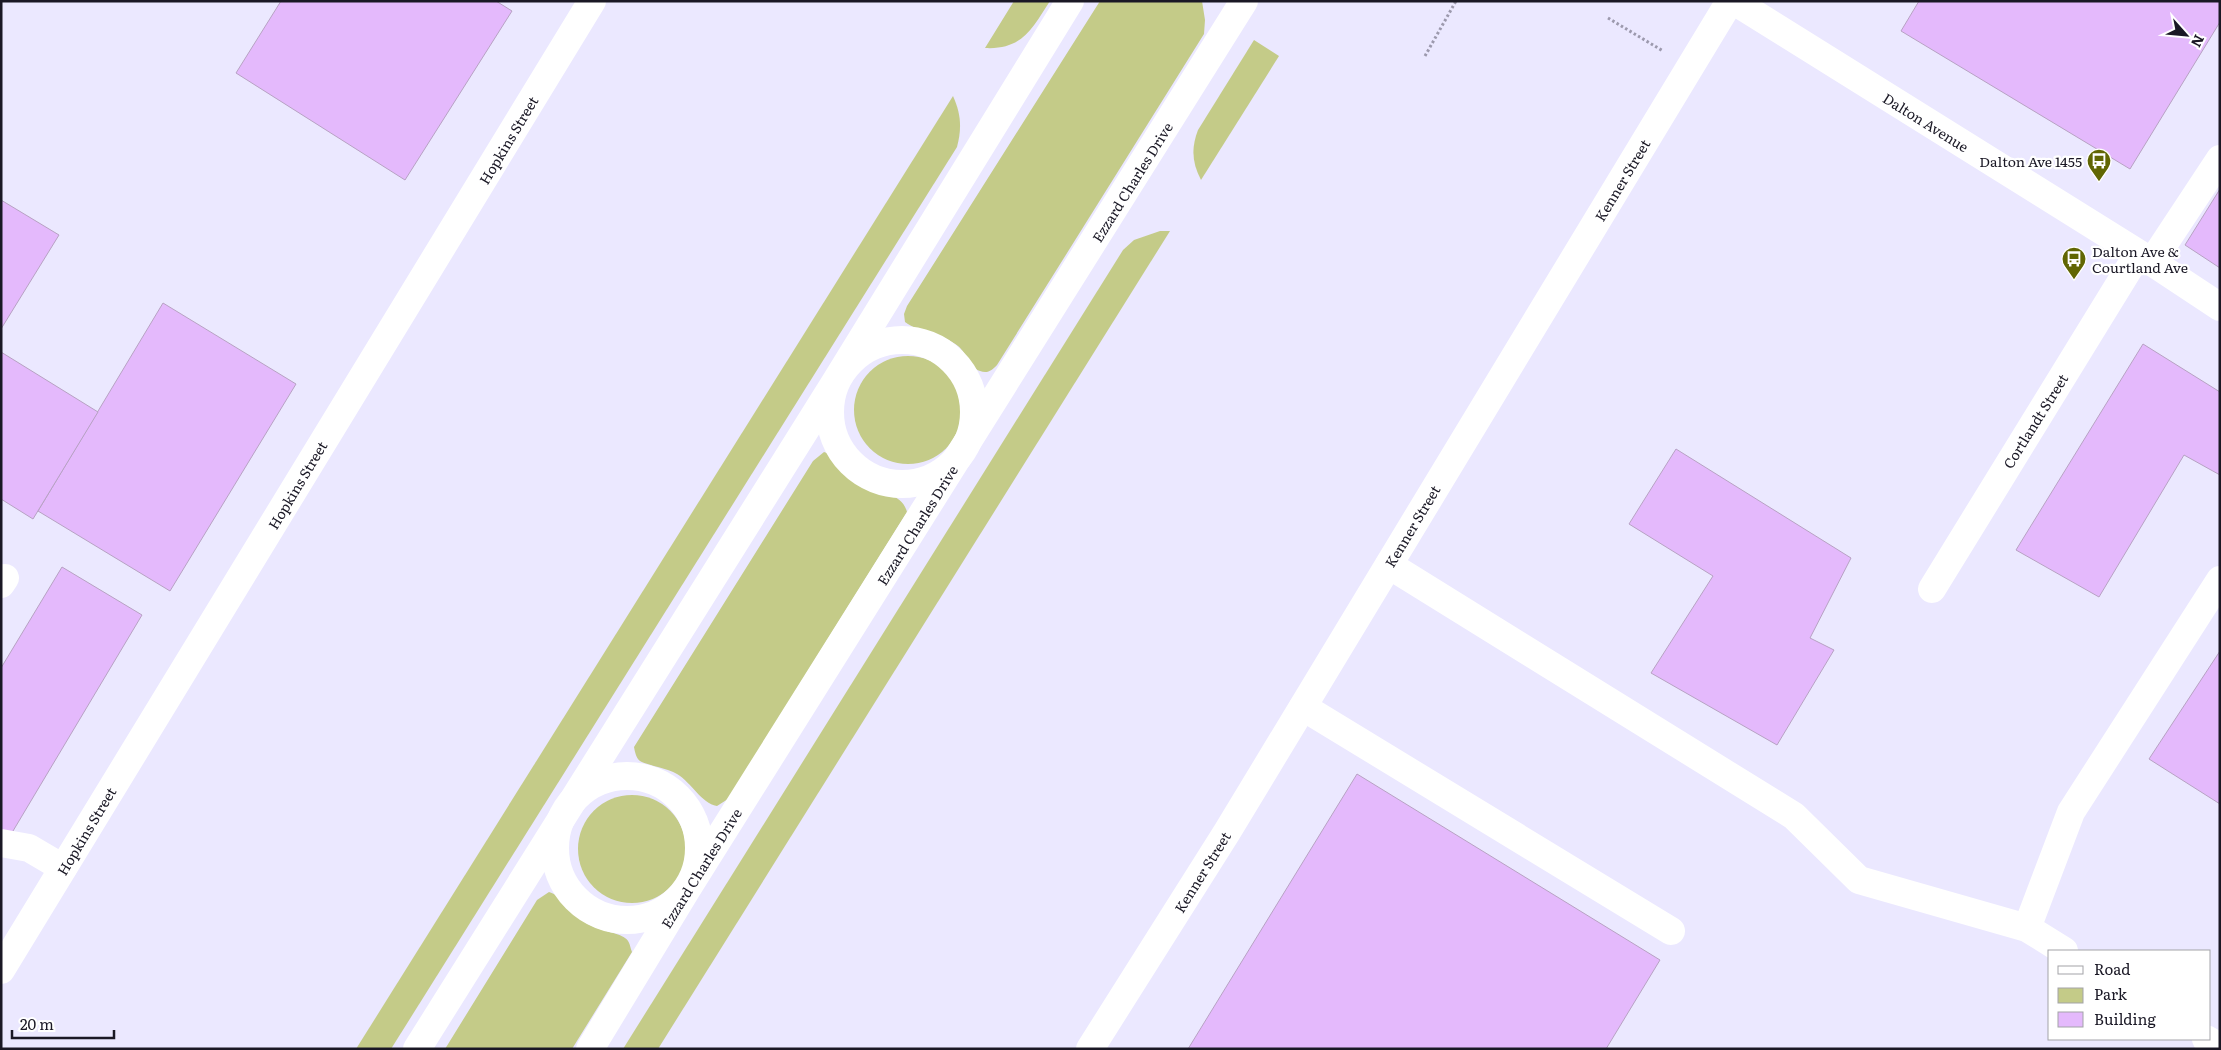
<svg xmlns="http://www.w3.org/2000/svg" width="2221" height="1050" font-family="Literata,serif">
<rect width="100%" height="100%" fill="#ebe8ff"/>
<!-- green -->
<g fill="#c4cb88">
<path d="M1014,1H1050C1032,29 1022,50 985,48Z"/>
<path d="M1100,1H1202L1205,20L1204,34L997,365C992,370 988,374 980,371C969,368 966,352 958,346C942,333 920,333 905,322L904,314L907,306Z"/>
<path d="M1254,40L1279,56L1201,180C1192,163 1191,148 1198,130Z"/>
<path d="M953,96C961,114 962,128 957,147L391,1049H356Z"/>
<path d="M1160,231H1170L658,1049H623L1123,250L1134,240Z"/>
<circle cx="908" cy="410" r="54"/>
<path d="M824,452C839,456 849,476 863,485C880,495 902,492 907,512L728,799L717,806C701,803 692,783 677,774C667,768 646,765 640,761C636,758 635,752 634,747L813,461Z"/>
<circle cx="632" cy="849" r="54"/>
<path d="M549,892C564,896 573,916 588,924C598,930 619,933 625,938C630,941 630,947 632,952L572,1049H445L537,900Z"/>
</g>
<!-- building -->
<g fill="#e4b9fc" stroke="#b7a2c3">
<path d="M281,1H496L512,11L405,180L236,73Z"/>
<path d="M1919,1H2220V22L2130,169L1901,31Z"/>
<path d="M2220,189V268L2185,245Z"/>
<path d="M1,200L59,235L1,329Z"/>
<path d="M163,303L296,384L170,591L38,511Z"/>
<path d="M2143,344L2220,392V475L2184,455L2099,597L2016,550Z"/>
<path d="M1,352L98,412L33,519L1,499Z"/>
<path d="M1676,449L1851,558L1810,638L1834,650L1777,745L1651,673L1713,576L1629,524Z"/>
<path d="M62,567L142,615L10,836L1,831V668Z"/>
<path d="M2220,651V804L2149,759Z"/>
<path d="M1357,774L1660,960L1606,1049H1188Z"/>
</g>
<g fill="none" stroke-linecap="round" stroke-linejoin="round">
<!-- path -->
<g stroke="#9c99ad" stroke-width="3" stroke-dasharray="2.5 2.5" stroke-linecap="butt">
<path d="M1608,18L1663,51"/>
<path d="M1425,56L1456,1"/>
</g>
<!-- minor -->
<g stroke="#fff" stroke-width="28">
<path d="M2152,262L2220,159"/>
<circle cx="902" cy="412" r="72"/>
<path d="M1389,565L1794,816L1859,880L2027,928L2064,951"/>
<path d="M1,584L5,578"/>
<path d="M1932,589L2138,254"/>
<path d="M1303,707L1671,931"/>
<circle cx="627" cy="848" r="72"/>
<path d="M1,843L29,848L63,868"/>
<path d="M2027,928L2071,812L2220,580"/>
<path d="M1,970L592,1"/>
<path d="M2206,1039L2220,1047"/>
<path d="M417,1049L836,381L1070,1"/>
<path d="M590,1049L687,889L1244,1"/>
<path d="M1090,1049L1227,832L1730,1"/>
</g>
<!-- major -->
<path stroke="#fff" stroke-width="28" d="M1734,1L2152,262L2220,307"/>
</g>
<!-- icons -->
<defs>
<symbol id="bus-pin" viewBox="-11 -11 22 30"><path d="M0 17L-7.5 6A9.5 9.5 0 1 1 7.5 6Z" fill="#616603" stroke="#fff"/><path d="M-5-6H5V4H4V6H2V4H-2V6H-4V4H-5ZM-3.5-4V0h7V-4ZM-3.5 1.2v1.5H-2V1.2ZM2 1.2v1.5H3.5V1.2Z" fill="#fff"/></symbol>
</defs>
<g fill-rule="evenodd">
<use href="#bus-pin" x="2085" y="147" width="28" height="38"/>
<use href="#bus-pin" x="2060" y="245" width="28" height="38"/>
</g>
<g text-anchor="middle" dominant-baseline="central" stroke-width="4.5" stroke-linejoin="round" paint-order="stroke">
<!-- street labels -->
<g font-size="14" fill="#1a1825" stroke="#fff">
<text transform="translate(1926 122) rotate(32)">Dalton Avenue</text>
<text transform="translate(508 140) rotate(-59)">Hopkins Street</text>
<text transform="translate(1622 180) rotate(-59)">Kenner Street</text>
<text transform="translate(1132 182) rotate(-58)">Ezzard Charles Drive</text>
<text transform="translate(2035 421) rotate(-58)">Cortlandt Street</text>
<text transform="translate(297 485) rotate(-59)">Hopkins Street</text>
<text transform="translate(917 525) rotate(-58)">Ezzard Charles Drive</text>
<text transform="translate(1412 526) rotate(-59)">Kenner Street</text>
<text transform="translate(86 831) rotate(-59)">Hopkins Street</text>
<text transform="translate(701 868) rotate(-58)">Ezzard Charles Drive</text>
<text transform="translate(1202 872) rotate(-58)">Kenner Street</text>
</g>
<!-- poi labels -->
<g font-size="14" fill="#1a1825" stroke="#fff" text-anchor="end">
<text x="2082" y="161">Dalton Ave 1455</text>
<text x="2092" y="251" text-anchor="start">Dalton Ave &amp;<tspan x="2092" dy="16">Courtland Ave</tspan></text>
</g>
</g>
<!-- border -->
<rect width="2221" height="1050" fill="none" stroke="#1a1825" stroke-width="5"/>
<!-- legend -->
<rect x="2048" y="950" width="162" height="90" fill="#ffffff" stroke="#a3a3a8"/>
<rect x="2058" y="966" width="25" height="8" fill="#ffffff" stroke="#a3a3a8"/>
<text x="2094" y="975" font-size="15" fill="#1a1825">Road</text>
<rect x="2058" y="988" width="25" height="15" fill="#c4cb88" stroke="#a3a3a8"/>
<text x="2094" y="1000" font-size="15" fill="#1a1825">Park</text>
<rect x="2058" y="1012" width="25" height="15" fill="#e4b9fc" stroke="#a3a3a8"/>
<text x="2094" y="1025" font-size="15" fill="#1a1825">Building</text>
<!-- north arrow -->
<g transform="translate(2186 35) rotate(117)" stroke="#ffffff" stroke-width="4" paint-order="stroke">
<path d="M0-4L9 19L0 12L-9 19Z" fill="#1a1825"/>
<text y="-8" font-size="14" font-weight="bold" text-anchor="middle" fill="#1a1825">N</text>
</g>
<!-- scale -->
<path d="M12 1030v8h102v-8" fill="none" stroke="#1a1825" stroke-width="2.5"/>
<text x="20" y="1030" font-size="15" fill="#1a1825" stroke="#ffffff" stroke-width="4" paint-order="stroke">20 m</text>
</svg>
